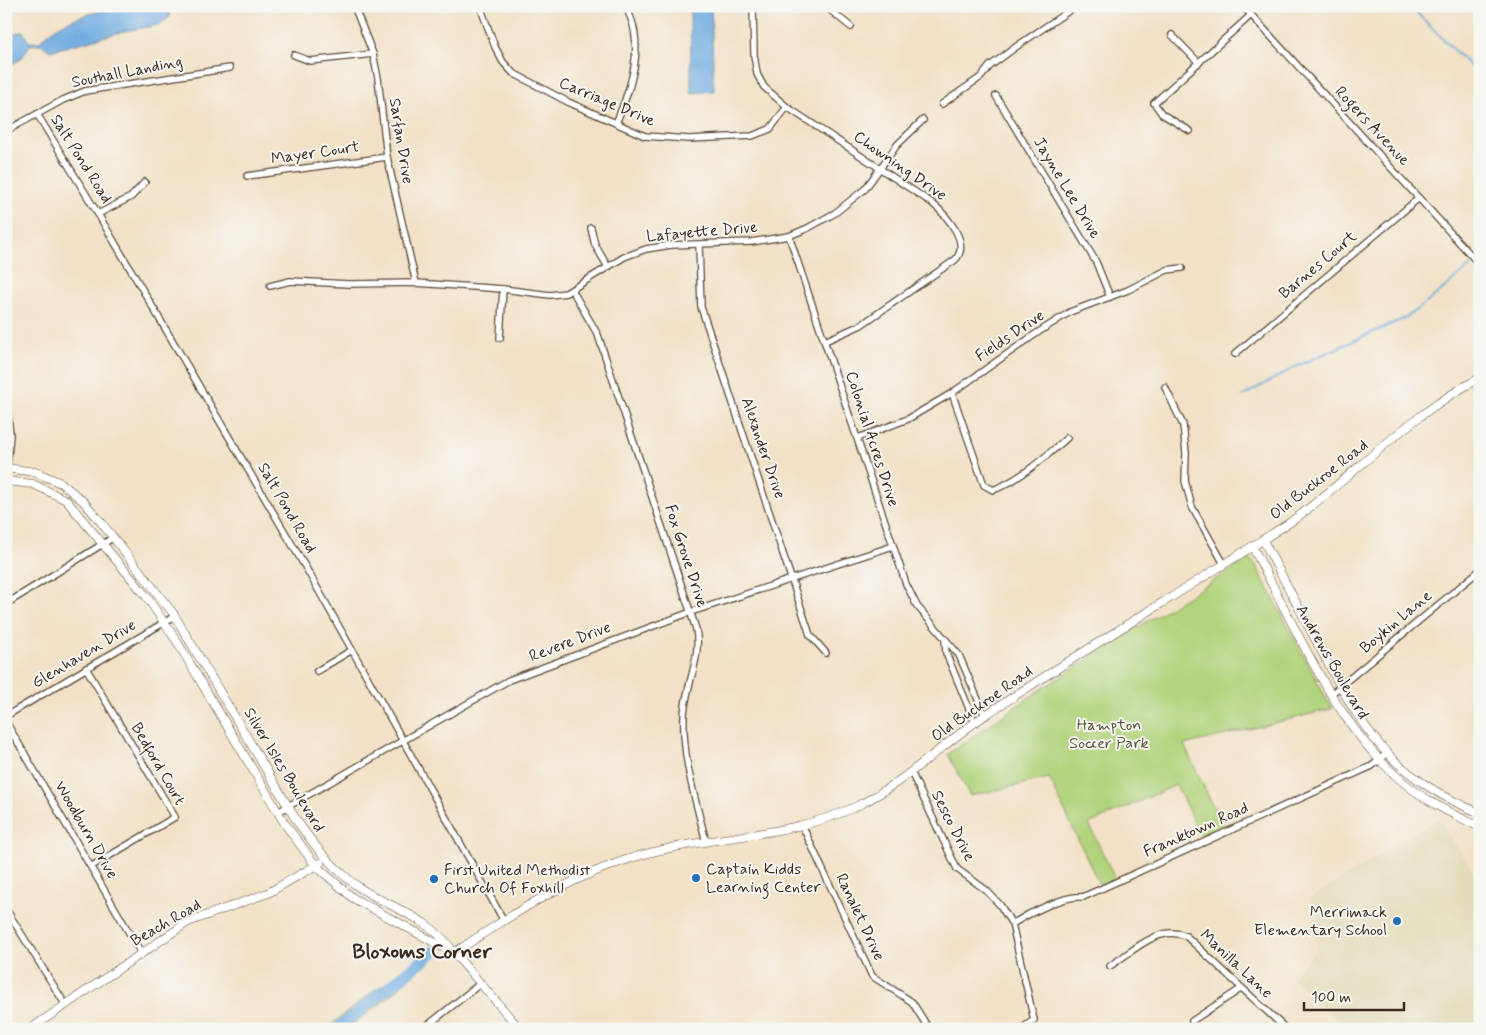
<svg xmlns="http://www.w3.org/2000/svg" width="1486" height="1035" font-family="Mynerve,sans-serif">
<defs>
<pattern id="wetland-marsh" width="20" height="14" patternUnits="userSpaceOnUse" patternTransform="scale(1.25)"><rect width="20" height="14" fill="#b1d37b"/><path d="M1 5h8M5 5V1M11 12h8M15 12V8" fill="none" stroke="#99b56a"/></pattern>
</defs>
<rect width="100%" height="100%" fill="#f6f6f2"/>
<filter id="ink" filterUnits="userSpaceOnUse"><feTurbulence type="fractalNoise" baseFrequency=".02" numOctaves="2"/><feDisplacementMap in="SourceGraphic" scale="10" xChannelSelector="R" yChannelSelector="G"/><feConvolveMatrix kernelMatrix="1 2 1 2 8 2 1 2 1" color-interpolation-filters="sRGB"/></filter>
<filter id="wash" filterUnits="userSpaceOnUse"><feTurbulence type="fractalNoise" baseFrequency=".0096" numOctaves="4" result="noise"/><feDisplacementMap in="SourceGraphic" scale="20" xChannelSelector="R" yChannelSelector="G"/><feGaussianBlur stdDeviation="1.12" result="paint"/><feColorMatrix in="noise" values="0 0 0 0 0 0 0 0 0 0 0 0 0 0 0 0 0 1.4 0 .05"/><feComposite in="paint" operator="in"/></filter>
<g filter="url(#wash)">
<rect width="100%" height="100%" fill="#f2e1c6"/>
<!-- built -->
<path fill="#e3dbba" d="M1438,819L1480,881V1029H1347L1292,978L1319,946L1307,925L1320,917L1310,899Z"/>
<!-- green -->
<path fill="#b1d37b" stroke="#767e4c" d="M1249,559L1254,562L1332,709L1184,745L1224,829L1202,839L1176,785L1089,824L1115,879L1100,886L1049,778L970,796L948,754L1031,696L1143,624Z"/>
<!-- wetland -->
<path fill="url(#wetland-marsh)" stroke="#767e4c" d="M427,952L434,956L427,965L417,970L391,996L346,1029H326L375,990L401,975Z"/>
<!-- water -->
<g fill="#6fabe0" stroke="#556a7f">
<path d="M140,6H168L170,17L159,25L125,31L50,51L41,44L30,45L21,59L6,68V36L23,31L29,42H39C63,15 106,9 140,6Z"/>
<path d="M690,6H711L714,91L691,93Z"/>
</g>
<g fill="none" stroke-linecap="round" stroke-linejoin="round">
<!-- stream -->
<g stroke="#6fabe0" stroke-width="2">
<path d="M1410,6L1480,76"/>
<path d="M1243,396L1297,366L1405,318L1426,303L1472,265"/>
</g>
<!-- river -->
<path stroke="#6fabe0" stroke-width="12" d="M337,1029L433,952"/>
</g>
</g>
<g filter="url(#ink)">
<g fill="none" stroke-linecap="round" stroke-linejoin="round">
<defs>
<g id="street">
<path d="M354,6L373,54L378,78L387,157L416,283"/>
<path d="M480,6L495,47L503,62L513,73L568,102L645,136L689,139L752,136L770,129L787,107"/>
<path d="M753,6L754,55L757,74L764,87L787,107L932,203C945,214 972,243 955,260L861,325L825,341"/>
<path d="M825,6L851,27"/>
<path d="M1243,6L1480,265"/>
<path d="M1172,35L1199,63"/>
<path d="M294,55L310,61L373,54"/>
<path d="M996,96L1096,262L1110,297"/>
<path d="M942,104L981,77L990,66L1020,44L1076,6"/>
<path d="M37,114L98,214L310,575L504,921"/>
<path d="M616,123C631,88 647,42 625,6"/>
<path d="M6,131L63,100L85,91L230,68"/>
<path d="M1190,131L1162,114L1154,103L1251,15"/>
<path d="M247,176L387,157"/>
<path d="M98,214L131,197L145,182"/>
<path d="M591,228L595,245L608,267"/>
<path d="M789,236L906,584L917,606L959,655L985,716"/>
<path d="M699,245L701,307L810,635L826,653"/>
<path d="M270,286L290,281L349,284L416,283L503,289L550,295L566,293L624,257L646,249L671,245L751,242L789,236L808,228L835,213L865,189L897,145L923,120"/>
<path d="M572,290L598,335L696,629C702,659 685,686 684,716C682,759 696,801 706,842"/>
<path d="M500,338L503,289"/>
<path d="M1235,354L1419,198"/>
<path d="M1165,387L1183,425L1186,453L1185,481L1192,507L1224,564"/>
<path d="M952,393L984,485L993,490C1021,479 1044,458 1067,438"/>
<path d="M6,398L10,435L6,476"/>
<path d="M858,438L908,419L952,393L1037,333L1070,312L1128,290L1167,270L1182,268"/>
<path d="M6,604L114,537"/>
<path d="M945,641L946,653L975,723"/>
<path d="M86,668L175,817L92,866"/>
<path d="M317,671L352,650"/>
<path d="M1331,694L1480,570"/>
<path d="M6,716L175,616"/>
<path d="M6,722L141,953"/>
<path d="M911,772L957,869L986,890L1000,905L1012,924L1034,1020L1021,1029"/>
<path d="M278,812L509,680L691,612L893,546"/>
<path d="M802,825L872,976L912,1002L929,1029"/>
<path d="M6,909L65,1004"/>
<path d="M1012,924C1028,914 1064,895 1083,897L1372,766L1387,753"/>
<path d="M1110,966C1132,952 1159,924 1186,936L1286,1029"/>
<path d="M1192,1021L1242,988"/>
<path d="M423,1029L481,983"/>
</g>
<g id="secondary">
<path d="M6,468L35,472L61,483L83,501L101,522L173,613L295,818C313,845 333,869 360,888C392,909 432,918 454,953L520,1029"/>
<path d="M6,481L33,484L66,500L146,596L176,640L285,824L316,866L353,898L454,953"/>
<path d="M1263,540C1282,576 1301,612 1320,648C1341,687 1360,727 1393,759C1418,783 1448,800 1480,813"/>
<path d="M1252,546C1293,621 1332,718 1395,775C1420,798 1449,813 1480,827"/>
<path d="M454,953C515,912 577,872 649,853C717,835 790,837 855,807C903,784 940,746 984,716C1085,649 1190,587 1292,521C1355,475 1410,414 1480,378"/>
<path d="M30,1029L188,922L268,893L320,863"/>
</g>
</defs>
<!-- street casing -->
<use href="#street" stroke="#564537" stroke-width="8"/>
<!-- secondary casing -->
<use href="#secondary" stroke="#564537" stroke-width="9"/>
<!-- street -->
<use href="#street" stroke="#fff" stroke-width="5.5"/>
<!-- secondary -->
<use href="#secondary" stroke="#fff" stroke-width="8"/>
</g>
</g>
<!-- markers -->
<g fill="#1f6fb2" stroke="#f6f6f2" stroke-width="2">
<circle cx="696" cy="878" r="5"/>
<circle cx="434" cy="879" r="5"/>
<circle cx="1397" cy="921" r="5"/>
</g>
<g text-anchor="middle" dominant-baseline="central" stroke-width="4" stroke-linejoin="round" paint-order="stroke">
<!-- street labels -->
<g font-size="16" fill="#3b2a1e" stroke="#f6f6f2">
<text transform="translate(127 72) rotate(-11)">Southall Landing</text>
<text transform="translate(607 102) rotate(23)">Carriage Drive</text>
<text transform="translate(1372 126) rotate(47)">Rogers Avenue</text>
<text transform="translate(401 141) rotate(81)">Sarfan Drive</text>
<text transform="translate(315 153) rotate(-8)">Mayer Court</text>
<text transform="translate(81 159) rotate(58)">Salt Pond Road</text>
<text transform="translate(900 166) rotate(35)">Chowning Drive</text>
<text transform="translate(1067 188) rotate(59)">Jayne Lee Drive</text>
<text transform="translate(702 232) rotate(-5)">Lafayette Drive</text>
<text transform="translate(1318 265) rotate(-40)">Barnes Court</text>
<text transform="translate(1010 336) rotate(-34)">Fields Drive</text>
<text transform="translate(872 439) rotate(72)">Colonial Acres Drive</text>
<text transform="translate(763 448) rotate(71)">Alexander Drive</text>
<text transform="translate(1319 480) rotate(-38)">Old Buckroe Road</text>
<text transform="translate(287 508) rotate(60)">Salt Pond Road</text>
<text transform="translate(686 556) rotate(72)">Fox Grove Drive</text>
<text transform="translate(1396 622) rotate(-40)">Boykin Lane</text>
<text transform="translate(570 642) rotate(-21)">Revere Drive</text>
<text transform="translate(84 654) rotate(-31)">Glenhaven Drive</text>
<text transform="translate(1332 662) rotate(60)">Andrews Boulevard</text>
<text transform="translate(982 704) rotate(-35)">Old Buckroe Road</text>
<text transform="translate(158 764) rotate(60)">Bedford Court</text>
<text transform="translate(284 770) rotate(59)">Silver Isles Boulevard</text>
<text transform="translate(953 826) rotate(63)">Sesco Drive</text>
<text transform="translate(86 830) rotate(60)">Woodburn Drive</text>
<text transform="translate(1196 830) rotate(-24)">Franktown Road</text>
<text transform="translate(860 917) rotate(65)">Ranalet Drive</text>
<text transform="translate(166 923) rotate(-30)">Beach Road</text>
<text transform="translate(1236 964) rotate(43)">Manilla Lane</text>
</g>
<!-- park labels -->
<g font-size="16" fill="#585435" stroke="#f6f6f2">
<text x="1109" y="725">Hampton<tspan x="1109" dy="18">Soccer Park</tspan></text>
</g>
<!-- poi labels -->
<g font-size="16" fill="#3b2a1e" stroke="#f6f6f2" text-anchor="start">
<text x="706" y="869">Captain Kidds<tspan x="706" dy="18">Learning Center</tspan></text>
<text x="444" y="870">First United Methodist<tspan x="444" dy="18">Church Of Foxhill</tspan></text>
<text x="1387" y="912" text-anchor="end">Merrimack<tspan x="1387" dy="18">Elementary School</tspan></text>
</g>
<!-- district labels -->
<g font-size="21" font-weight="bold" fill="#3b2a1e" stroke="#f6f6f2">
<text x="422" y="952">Bloxoms Corner</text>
</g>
</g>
<!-- margin -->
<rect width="1486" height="1035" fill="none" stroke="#f6f6f2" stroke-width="25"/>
<!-- scale -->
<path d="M1304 1002v8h100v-8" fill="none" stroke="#3b2a1e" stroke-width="2.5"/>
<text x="1311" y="1002" font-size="15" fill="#3b2a1e" stroke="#f6f6f2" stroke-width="4" paint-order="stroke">100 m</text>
</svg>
